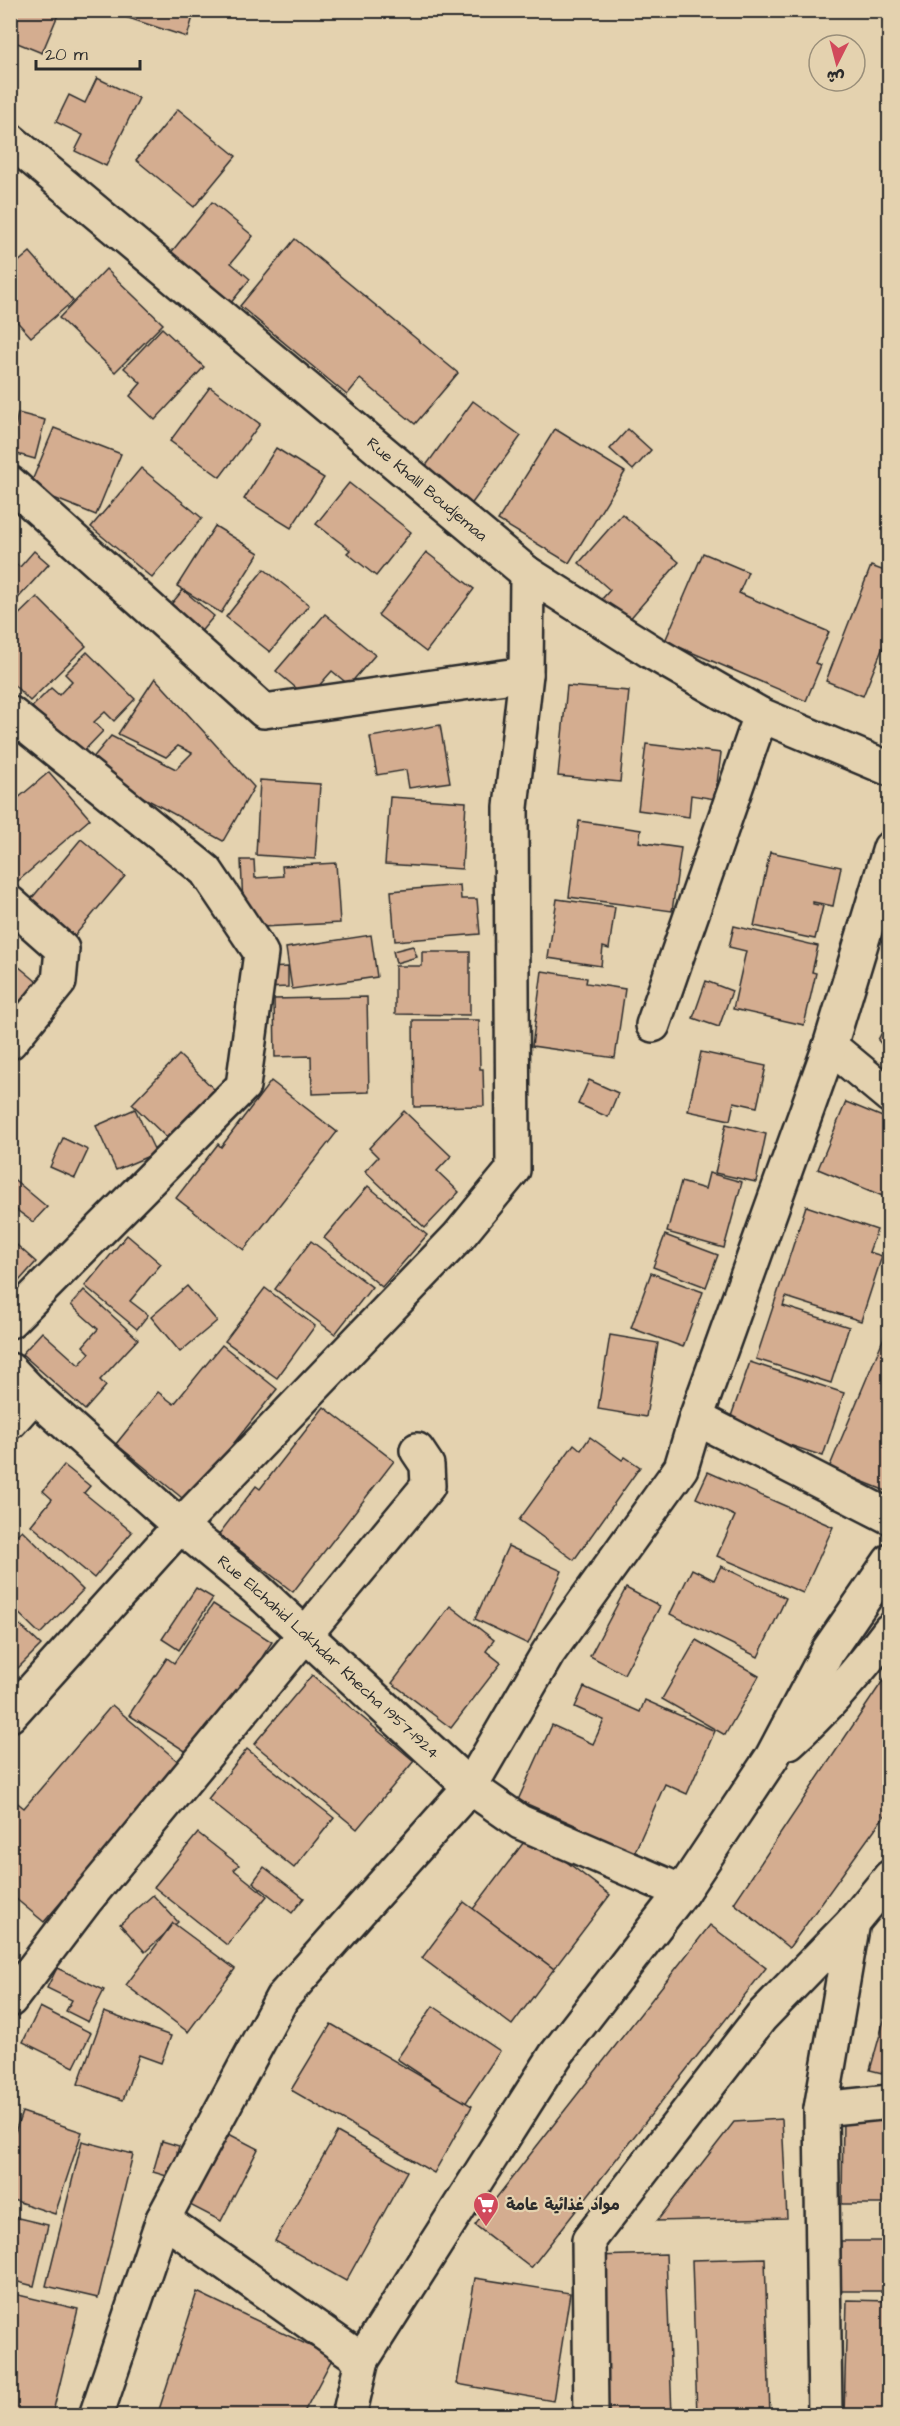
<svg xmlns="http://www.w3.org/2000/svg" width="900" height="2426" font-family="'Architects Daughter','Playpen Sans Arabic',sans-serif">
<rect width="100%" height="100%" fill="#e4d2af"/>
<filter id="ink" filterUnits="userSpaceOnUse"><feTurbulence type="fractalNoise" baseFrequency=".0167" numOctaves="2"/><feDisplacementMap in="SourceGraphic" scale="12" xChannelSelector="R" yChannelSelector="G"/><feConvolveMatrix kernelMatrix="1 2 1 2 8 2 1 2 1" color-interpolation-filters="sRGB"/></filter>
<g filter="url(#ink)">
<!-- building -->
<g fill="#d4ad90" stroke="#2b2b2b" stroke-width="1.5">
<path d="M10,10H60L42,53L10,40Z"/>
<path d="M114,10H195L187,37L113,13Z"/>
<path d="M97,78L139,98L106,166L75,151L83,135L56,122L69,95L85,103Z"/>
<path d="M178,109L236,156L194,207L136,160Z"/>
<path d="M212,202L253,236L231,263L250,279L230,304L169,255Z"/>
<path d="M295,239L458,373L415,424L360,379L347,395L240,306Z"/>
<path d="M30,252L73,301L31,337L10,314V269Z"/>
<path d="M106,269L163,324L115,372L59,318Z"/>
<path d="M162,328L204,367L155,420L130,396L141,383L124,368Z"/>
<path d="M210,387L260,424L220,477L170,441Z"/>
<path d="M473,401L521,436L470,506L422,471Z"/>
<path d="M18,413L45,420L35,459L10,452Z"/>
<path d="M54,428L121,454L96,515L29,488Z"/>
<path d="M555,429L625,472L569,563L498,520Z"/>
<path d="M628,429L651,450L633,470L610,449Z"/>
<path d="M276,448L324,478L291,528L244,499Z"/>
<path d="M141,468L202,518L152,578L91,527Z"/>
<path d="M349,483L411,532L376,576L347,553L350,550L316,524Z"/>
<path d="M622,514L679,562L628,621L602,599L610,590L579,563Z"/>
<path d="M215,526L259,553L221,613L177,586Z"/>
<path d="M34,551L49,564L10,607V559L20,567Z"/>
<path d="M426,552L474,589L426,652L378,615Z"/>
<path d="M703,553L748,572L739,593L829,632L815,663L821,665L806,701L665,641Z"/>
<path d="M871,566L890,573V630L863,696L826,681Z"/>
<path d="M264,569L309,605L270,652L226,617Z"/>
<path d="M183,590L214,616L198,635L167,609Z"/>
<path d="M37,597L86,646L30,701L10,681V623Z"/>
<path d="M325,614L375,655L349,685L332,671L308,698L276,671Z"/>
<path d="M87,652L135,699L114,721L105,712L94,722L103,731L81,754L32,707L51,688L59,695L72,681L65,674Z"/>
<path d="M155,678L254,787L223,841L86,766L111,736L176,769L192,753L178,746L166,757L118,734Z"/>
<path d="M567,686L629,691L620,782L558,776Z"/>
<path d="M440,725L450,782L409,788L406,770L377,775L370,737Z"/>
<path d="M646,744L721,753L715,799L691,795L689,817L638,810Z"/>
<path d="M49,772L90,819L18,881L10,872V805Z"/>
<path d="M260,780L320,784L315,859L256,855Z"/>
<path d="M390,797L466,802L462,869L385,864Z"/>
<path d="M579,821L641,830L639,842L681,848L672,911L569,897Z"/>
<path d="M81,839L125,876L71,940L27,904Z"/>
<path d="M770,852L841,867L833,906L813,902V904L823,906L815,939L754,926Z"/>
<path d="M241,860H254L255,878L283,876L282,866L336,863L340,923L244,928Z"/>
<path d="M460,885L461,899H477L480,934L395,941L391,891Z"/>
<path d="M557,899L615,907L609,949L603,947L601,966L548,958Z"/>
<path d="M734,926L818,946L812,972L816,973L804,1025L733,1009L746,951L729,947Z"/>
<path d="M371,935L377,977L292,989L286,948Z"/>
<path d="M413,946L417,957L396,963L393,951Z"/>
<path d="M422,952H470V1015L395,1014V966H422Z"/>
<path d="M18,966L42,986L24,1006L10,994V974Z"/>
<path d="M288,967V987L265,988V968Z"/>
<path d="M542,971L587,978L586,983L625,989L615,1058L532,1046Z"/>
<path d="M706,981L732,991L719,1027L693,1018Z"/>
<path d="M367,997L369,1092L312,1094L311,1056L275,1057L274,999Z"/>
<path d="M890,1017V1055L878,1040Z"/>
<path d="M413,1020H479L480,1069H483L484,1106L414,1107Z"/>
<path d="M701,1052L766,1066L757,1107L734,1102L730,1120L688,1111Z"/>
<path d="M179,1055L216,1091L169,1140L132,1104Z"/>
<path d="M589,1080L618,1093L608,1117L578,1104Z"/>
<path d="M271,1081L337,1132L244,1250L176,1198L218,1144L221,1147Z"/>
<path d="M846,1102L890,1120V1199L818,1169Z"/>
<path d="M135,1109L156,1153L116,1170L96,1126Z"/>
<path d="M404,1111L451,1156L437,1171L459,1192L425,1228L365,1171L378,1157L369,1148Z"/>
<path d="M726,1124L766,1134L756,1182L715,1173Z"/>
<path d="M63,1138L88,1150L75,1178L50,1167Z"/>
<path d="M709,1173L742,1182L724,1248L667,1232L681,1182L705,1189Z"/>
<path d="M10,1176L47,1207L33,1222L10,1205Z"/>
<path d="M368,1186L427,1235L382,1287L324,1238Z"/>
<path d="M806,1206L877,1230L869,1252L882,1256L861,1321L786,1297L783,1306L849,1327L831,1383L756,1359Z"/>
<path d="M127,1235L161,1264L130,1301L148,1315L137,1329L85,1286Z"/>
<path d="M665,1235L718,1255L706,1287L653,1267Z"/>
<path d="M10,1239L36,1262L10,1291Z"/>
<path d="M311,1241L372,1287L335,1334L275,1289Z"/>
<path d="M651,1273L703,1292L683,1347L631,1328Z"/>
<path d="M187,1286L217,1321L180,1352L151,1317Z"/>
<path d="M265,1288L315,1326L277,1378L225,1341Z"/>
<path d="M84,1290L138,1339L100,1380L106,1386L85,1410L22,1354L42,1332L79,1365L90,1353L83,1346L98,1329L71,1305Z"/>
<path d="M890,1323V1482L886,1491L829,1468Z"/>
<path d="M610,1335L658,1343L646,1417L598,1409Z"/>
<path d="M222,1345L277,1389L187,1502L116,1444L158,1392L174,1404Z"/>
<path d="M750,1362L844,1393L823,1456L728,1425Z"/>
<path d="M324,1407L394,1461L293,1592L219,1534L256,1486L260,1489Z"/>
<path d="M590,1437L622,1460L625,1457L640,1467L574,1560L519,1520L574,1444L581,1450Z"/>
<path d="M64,1465L90,1486L84,1493L132,1532L94,1578L31,1525L52,1499L43,1491Z"/>
<path d="M708,1472L833,1527L803,1593L717,1556L735,1516L696,1498Z"/>
<path d="M22,1530L83,1590L40,1634L10,1605V1541Z"/>
<path d="M508,1546L562,1571L528,1644L475,1619Z"/>
<path d="M721,1566L786,1598L758,1657L670,1614L692,1569L714,1580Z"/>
<path d="M196,1588L213,1598L179,1650L162,1639Z"/>
<path d="M626,1588L660,1606L624,1674L590,1656Z"/>
<path d="M213,1604L272,1642L196,1758L129,1715L167,1658L174,1663Z"/>
<path d="M450,1606L494,1640L486,1651L501,1663L451,1728L392,1683Z"/>
<path d="M10,1616L41,1645L10,1676Z"/>
<path d="M696,1640L759,1676L725,1735L662,1699Z"/>
<path d="M890,1670V1808L789,1948L734,1903Z"/>
<path d="M312,1675L414,1761L357,1829L254,1744Z"/>
<path d="M584,1687L640,1712L645,1700L715,1731L687,1794L665,1784L632,1858L574,1833L577,1826L518,1800L552,1725L593,1744L604,1720L575,1707Z"/>
<path d="M112,1705L180,1763L44,1922L10,1894V1797L24,1808Z"/>
<path d="M247,1749L334,1818L294,1868L208,1799Z"/>
<path d="M198,1833L239,1865L234,1870L267,1896L227,1945L154,1887Z"/>
<path d="M530,1834L610,1895L554,1969L473,1909Z"/>
<path d="M264,1867L304,1898L292,1913L253,1882Z"/>
<path d="M153,1895L178,1922L145,1952L120,1924Z"/>
<path d="M464,1902L554,1969L512,2025L422,1958Z"/>
<path d="M173,1923L235,1969L188,2032L126,1985Z"/>
<path d="M710,1925L766,1968L531,2268L475,2225Z"/>
<path d="M57,1968L104,1990L88,2022L66,2011L72,2000L47,1988Z"/>
<path d="M890,1999V2075L870,2070Z"/>
<path d="M433,2006L500,2051L465,2104L397,2059Z"/>
<path d="M40,2007L91,2033L74,2067L23,2042Z"/>
<path d="M104,2012L171,2036L161,2063L139,2055L123,2100L78,2084Z"/>
<path d="M331,2024L472,2106L434,2173L291,2090Z"/>
<path d="M22,2112L82,2132L55,2214L10,2199V2134L14,2135Z"/>
<path d="M843,2116H890V2204H842Z"/>
<path d="M782,2119L787,2218L657,2221L734,2122Z"/>
<path d="M225,2132L258,2149L221,2221L188,2204Z"/>
<path d="M337,2132L407,2171L346,2281L275,2241Z"/>
<path d="M82,2141L133,2154L98,2298L46,2286Z"/>
<path d="M162,2141L179,2146L170,2177L153,2172Z"/>
<path d="M10,2216L48,2225L34,2286L10,2280Z"/>
<rect x="841" y="2241" width="49" height="50"/>
<path d="M666,2254L672,2416H598L593,2256Z"/>
<path d="M765,2258L770,2416H697L692,2260Z"/>
<path d="M475,2278L570,2293L553,2401L457,2384Z"/>
<path d="M197,2292L333,2357L302,2416H157Z"/>
<path d="M10,2293L78,2309L52,2416H10Z"/>
<path d="M847,2300L890,2301V2416H844Z"/>
</g>
<g fill="none" stroke-linecap="round" stroke-linejoin="round">
<defs>
<g id="street">
<path id="s1" d="M10,140L527,573L655,654L761,715L890,769"/>
<path d="M10,483L264,711L526,674"/>
<path d="M10,713L206,871L261,953L243,1086L10,1321"/>
<path d="M10,903L62,949L59,982L10,1042"/>
<path d="M653,1025L761,715"/>
<path d="M830,1046L890,1096"/>
<path id="s2" d="M10,1370L34,1395L180,1526L254,1587L470,1787L520,1822L682,1892"/>
<path d="M696,1418L890,1517"/>
<path d="M10,1422L34,1395"/>
<path d="M10,1715L180,1526L458,1237L513,1170L511,807L526,674L527,573"/>
<path d="M10,2000L85,1901L428,1486L427,1465L417,1450"/>
<path d="M821,2109L890,2102"/>
<path d="M163,2219L362,2360"/>
<path d="M96,2416L163,2219L282,1998L470,1787L548,1653L681,1468L696,1418L830,1046L890,848"/>
<path d="M591,2416L589,2240L761,2017L853,1922L890,1877"/>
<path d="M825,2416L821,2109L853,1922"/>
</g>
<g id="primary">
<path d="M789,1742C827,1708 859,1671 890,1630"/>
<path d="M349,2416L362,2360L555,2056L682,1892L772,1757L828,1651L890,1561"/>
</g>
</defs>
<!-- street casing -->
<use href="#street" stroke="#2b2b2b" stroke-width="38"/>
<!-- primary casing -->
<use href="#primary" stroke="#2b2b2b" stroke-width="38"/>
<!-- street -->
<use href="#street" stroke="#e4d2af" stroke-width="33"/>
<!-- primary -->
<use href="#primary" stroke="#e4d2af" stroke-width="33"/>
</g>
</g>
<!-- icons -->
<defs>
<symbol id="supermarket-pin" viewBox="-11 -11 22 30"><path d="M0 17L-7.5 6A9.5 9.5 0 1 1 7.5 6Z" fill="#d1495b" stroke="#e4d2af"/><path d="M-6-5.5h2.5l.6 2H6L4.5 2H-2.5L-4.4-4H-6ZM-1.5 3.2a1.3 1.3 0 1 0 .1 0ZM3 3.2a1.3 1.3 0 1 0 .1 0Z" fill="#fff"/></symbol>
</defs>
<g fill-rule="evenodd">
<use href="#supermarket-pin" x="471" y="2190" width="30" height="40"/>
</g>
<g text-anchor="middle" dominant-baseline="central" stroke-width="4.5" stroke-linejoin="round" paint-order="stroke">
<!-- street labels -->
<g font-size="16" fill="#2b2b2b" stroke="#e4d2af">
<text stroke="none"><textPath href="#s1" startOffset="544">Rue Khalil Boudjemaa</textPath></text>
<text stroke="none"><textPath href="#s2" startOffset="429">Rue Elchahid Lakhdar Khecha 1957-1924</textPath></text>
</g>
<!-- poi labels -->
<g font-size="16" font-weight="bold" fill="#2b2b2b" stroke="#e4d2af" text-anchor="start">
<text x="506" y="2205">مواد غذائية عامة</text>
</g>
</g>
<!-- margin -->
<rect width="900" height="2426" fill="none" stroke="#e4d2af" stroke-width="36"/>
<rect x="18" y="18" width="864" height="2390" fill="none" stroke="#2b2b2b" stroke-width="2" filter="url(#ink)"/>
<!-- north arrow -->
<g transform="translate(837 63) rotate(186)"><circle r="28" fill="#e4d2af" stroke="#9a8f7a" stroke-width="1.5"/>
<path d="M0-4.5L10 22L0 15L-10 22Z" fill="#d1495b"/>
<text y="-9" font-size="16" font-weight="bold" text-anchor="middle" fill="#2b2b2b">ش</text>
</g>
<!-- scale -->
<path d="M36 60v9h104v-9" fill="none" stroke="#2b2b2b" stroke-width="3"/>
<text x="45" y="60" font-size="18" fill="#2b2b2b" stroke="#e4d2af" stroke-width="4.5" paint-order="stroke">20 m</text>
</svg>
